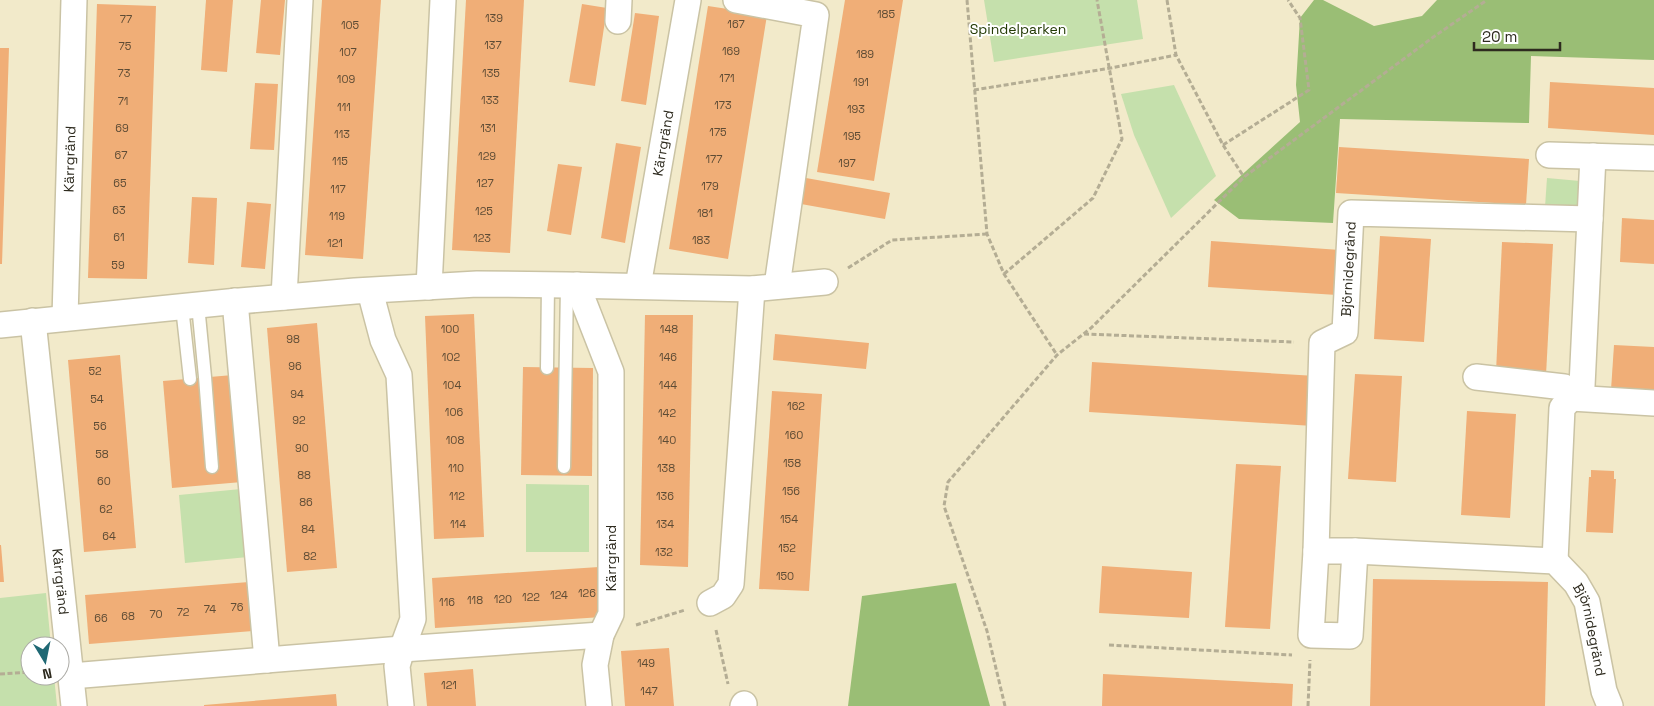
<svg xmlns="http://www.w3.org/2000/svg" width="1654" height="706" font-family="'Space Grotesk',sans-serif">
<rect width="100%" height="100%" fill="#f2eaca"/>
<!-- green -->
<g fill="#c5e0ac">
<path d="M984,0H1137L1143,39L994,62Z"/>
<path d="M1174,85L1216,176L1171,218L1134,135L1121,94Z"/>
<path d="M1547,178L1580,181L1577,210L1545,207Z"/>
<path d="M526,484L589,485V552H526Z"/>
<path d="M241,489L248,557L185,563L179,495Z"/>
<path d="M46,593L51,646H30V676H54L57,706H0V598Z"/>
</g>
<!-- forest -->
<g fill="#9abe75">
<path d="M1314,0H1323L1374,26L1422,16L1437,0H1654V60L1531,56L1529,123L1340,119L1333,223L1239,219L1214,200L1300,122L1296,85L1300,18Z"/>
<path d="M956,583L990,706H848L862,596Z"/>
</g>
<!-- building -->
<g fill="#f0ae77">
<path d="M206,0H233L227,72L201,70Z"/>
<path d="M261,0H285L280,55L256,53Z"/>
<path d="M322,0H381L363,259L305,255Z"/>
<path d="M466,0H524L510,253L452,250Z"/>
<path d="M845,0H903L874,181L817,172Z"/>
<path d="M97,4L156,6L147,279L88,278Z"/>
<path d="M582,4L607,8L595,86L569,82Z"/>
<path d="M708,6L767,15L728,259L669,249Z"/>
<path d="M635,13L659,16L646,105L621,101Z"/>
<path d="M0,48H9L2,264H0Z"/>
<path d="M1550,82L1654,88V135L1548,128Z"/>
<path d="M255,83L278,84L274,150L250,149Z"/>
<path d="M616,143L641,147L625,243L601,238Z"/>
<path d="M1339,147L1529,159L1526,205L1336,193Z"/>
<path d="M558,164L582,167L571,235L547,231Z"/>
<path d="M806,178L890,193L885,219L801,204Z"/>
<path d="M192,197L217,198L214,265L188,263Z"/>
<path d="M247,202L271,204L265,269L241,267Z"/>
<path d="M1622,218L1654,220V264L1620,262Z"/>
<path d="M1380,236L1431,239L1424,342L1374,339Z"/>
<path d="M1211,241L1340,250L1337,295L1208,287Z"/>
<path d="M1502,242L1553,244L1546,375L1496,372Z"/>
<path d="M474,314L484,537L434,539L425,316Z"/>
<path d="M645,315H693L688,567L640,565Z"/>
<path d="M317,323L337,568L287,572L267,328Z"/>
<path d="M775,334L869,343L866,369L773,360Z"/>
<path d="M1614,345L1654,347V392L1611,390Z"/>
<path d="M120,355L136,548L84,552L68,360Z"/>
<path d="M1092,362L1316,376L1313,426L1089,412Z"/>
<path d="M523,367L593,368L592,476L521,475Z"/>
<path d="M1355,374L1402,376L1396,482L1348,479Z"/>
<path d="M233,375L242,482L172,488L163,381Z"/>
<path d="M772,391L822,394L809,591L759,589Z"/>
<path d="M1467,411L1516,414L1510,518L1461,515Z"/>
<path d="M1236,464L1281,466L1270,629L1225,627Z"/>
<path d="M1591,470L1614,471V479H1616L1613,533L1586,532L1589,477H1591Z"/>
<path d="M0,545H1L4,582H0Z"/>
<path d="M1102,566L1192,572L1189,618L1099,613Z"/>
<path d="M599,567L602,617L435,628L432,578Z"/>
<path d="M1373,579L1548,582L1545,706H1370Z"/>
<path d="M249,582L253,631L89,644L85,595Z"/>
<path d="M669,648L674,706H625L621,651Z"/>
<path d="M473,669L476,706H427L424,673Z"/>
<path d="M1103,674L1293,684L1292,706H1102Z"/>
<path d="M336,694L337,706H204V705Z"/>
</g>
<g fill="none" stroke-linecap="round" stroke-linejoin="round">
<defs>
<g id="lane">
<path d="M198,305L205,377L212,467"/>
<path d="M182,307L190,379"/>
<path d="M547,368L548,285"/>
<path d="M564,467L567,285"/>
</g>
<g id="street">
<path d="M736,0L816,15L777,286"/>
<path d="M618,21L619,0"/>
<path d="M1549,155L1654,158"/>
<path d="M577,285L611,372V614L601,635L595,665L599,706"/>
<path id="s1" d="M638,286L688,0"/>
<path d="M429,287L443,0"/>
<path d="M370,291L383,340L399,375L413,619L402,649L397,666L401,706"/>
<path d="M284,297L300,0"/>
<path d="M235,301L267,660"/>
<path id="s2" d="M65,318L74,0"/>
<path id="s3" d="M33,321L74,706"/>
<path d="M0,325L228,302L355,291L477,284L567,285L752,289L825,282"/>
<path d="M1476,377L1564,387L1571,398L1654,403"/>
<path id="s4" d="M1316,551H1355L1555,561L1576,583L1587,602L1604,691L1610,706"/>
<path id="s5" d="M1355,551L1350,636L1311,635L1316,551L1322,343L1345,332L1351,213L1590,219"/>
<path d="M1555,561L1562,408L1582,386L1593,156"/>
<path d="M710,603L723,596L731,584L752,289"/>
<path d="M71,676L402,649L601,635"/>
<path d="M743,706L744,704"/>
</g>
</defs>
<!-- lane casing -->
<use href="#lane" stroke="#cac3a4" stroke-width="15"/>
<!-- street casing -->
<use href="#street" stroke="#cac3a4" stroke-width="28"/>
<!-- path -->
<g stroke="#b4ad94" stroke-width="3" stroke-dasharray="5 2.5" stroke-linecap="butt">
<path d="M967,0L987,234L1004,274L1057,355"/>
<path d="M1167,0L1176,55L1223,145L1244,177"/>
<path d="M974,90L1111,68L1176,55"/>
<path d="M1223,145L1309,90L1300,18L1288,0"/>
<path d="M848,268L892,240L987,234"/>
<path d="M1004,274L1093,198L1122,139L1097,0"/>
<path d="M1084,334L1294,342"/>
<path d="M636,625L685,610"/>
<path d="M716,630L728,684"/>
<path d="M1109,645L1292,655"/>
<path d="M0,674L30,672"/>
<path d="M1005,706L987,631L944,506L948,482L1057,355L1091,328L1244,177L1432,38L1487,0"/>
<path d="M1308,706L1310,660"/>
</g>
<!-- lane -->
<use href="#lane" stroke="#fff" stroke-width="12"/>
<!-- street -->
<use href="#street" stroke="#fff" stroke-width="25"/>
</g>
<g text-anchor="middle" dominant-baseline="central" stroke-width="4" stroke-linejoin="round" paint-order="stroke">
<!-- number labels -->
<g font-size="11" fill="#5e4c35">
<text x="886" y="14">185</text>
<text x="494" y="18">139</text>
<text x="126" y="19">77</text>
<text x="736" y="24">167</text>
<text x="350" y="25">105</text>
<text x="493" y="45">137</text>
<text x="125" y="46">75</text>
<text x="731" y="51">169</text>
<text x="348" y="52">107</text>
<text x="865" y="54">189</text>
<text x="124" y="73">73</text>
<text x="491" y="73">135</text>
<text x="727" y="78">171</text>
<text x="346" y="79">109</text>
<text x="861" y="82">191</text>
<text x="490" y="100">133</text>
<text x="123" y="101">71</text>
<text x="723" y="105">173</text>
<text x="344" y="107">111</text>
<text x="856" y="109">193</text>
<text x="122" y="128">69</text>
<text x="488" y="128">131</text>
<text x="718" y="132">175</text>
<text x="342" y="134">113</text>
<text x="852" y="136">195</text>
<text x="121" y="155">67</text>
<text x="487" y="156">129</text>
<text x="714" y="159">177</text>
<text x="340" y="161">115</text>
<text x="847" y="163">197</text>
<text x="120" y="183">65</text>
<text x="485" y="183">127</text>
<text x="710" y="186">179</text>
<text x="338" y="189">117</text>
<text x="119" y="210">63</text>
<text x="484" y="211">125</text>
<text x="705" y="213">181</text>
<text x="337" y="216">119</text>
<text x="119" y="237">61</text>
<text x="482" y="238">123</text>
<text x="701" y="240">183</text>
<text x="335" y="243">121</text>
<text x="118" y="265">59</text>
<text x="450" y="329">100</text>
<text x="669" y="329">148</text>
<text x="293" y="339">98</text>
<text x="451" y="357">102</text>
<text x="668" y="357">146</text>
<text x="295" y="366">96</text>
<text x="95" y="371">52</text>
<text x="452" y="385">104</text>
<text x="668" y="385">144</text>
<text x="297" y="394">94</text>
<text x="97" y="399">54</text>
<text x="796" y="406">162</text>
<text x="454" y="412">106</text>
<text x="667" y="413">142</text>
<text x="299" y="420">92</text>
<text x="100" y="426">56</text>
<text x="794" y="435">160</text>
<text x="455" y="440">108</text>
<text x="667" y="440">140</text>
<text x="302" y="448">90</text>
<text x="102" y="454">58</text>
<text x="792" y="463">158</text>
<text x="456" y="468">110</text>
<text x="666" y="468">138</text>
<text x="304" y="475">88</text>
<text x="104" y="481">60</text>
<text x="791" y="491">156</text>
<text x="457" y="496">112</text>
<text x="665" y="496">136</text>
<text x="306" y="502">86</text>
<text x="106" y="509">62</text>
<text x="789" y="519">154</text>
<text x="458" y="524">114</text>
<text x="665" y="524">134</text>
<text x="308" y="529">84</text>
<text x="109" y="536">64</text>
<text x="787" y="548">152</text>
<text x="664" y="552">132</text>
<text x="310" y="556">82</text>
<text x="785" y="576">150</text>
<text x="587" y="593">126</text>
<text x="559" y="595">124</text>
<text x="531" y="597">122</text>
<text x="503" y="599">120</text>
<text x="475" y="600">118</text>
<text x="447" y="602">116</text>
<text x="237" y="607">76</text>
<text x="210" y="609">74</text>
<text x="183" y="612">72</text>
<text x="156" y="614">70</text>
<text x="128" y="616">68</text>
<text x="101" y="618">66</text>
<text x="646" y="663">149</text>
<text x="449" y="685">121</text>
<text x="649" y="691">147</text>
</g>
<!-- park labels -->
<g font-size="14" fill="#243b05" stroke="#fff">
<text x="1018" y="29">Spindelparken</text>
</g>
<!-- street labels -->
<g font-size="14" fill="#2e2b1f" stroke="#fff">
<text stroke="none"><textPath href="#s1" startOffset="145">Kärrgränd</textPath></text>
<text stroke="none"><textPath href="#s2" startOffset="159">Kärrgränd</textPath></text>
<text stroke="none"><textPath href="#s5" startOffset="505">Björnidegränd</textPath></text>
<text transform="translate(611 558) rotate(-90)">Kärrgränd</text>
<text stroke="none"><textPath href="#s3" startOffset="262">Kärrgränd</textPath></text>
<text stroke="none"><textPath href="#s4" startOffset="319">Björnidegränd</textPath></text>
</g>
</g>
<!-- north arrow -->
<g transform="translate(45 661) rotate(170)"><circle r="24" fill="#ffffff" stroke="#abaaa5"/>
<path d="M0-4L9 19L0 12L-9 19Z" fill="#1f6874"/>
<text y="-8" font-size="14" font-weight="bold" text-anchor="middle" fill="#2e2b1f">N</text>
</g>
<!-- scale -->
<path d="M1474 42v8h86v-8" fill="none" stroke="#2e2b1f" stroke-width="2.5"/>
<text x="1482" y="42" font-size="15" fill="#2e2b1f" stroke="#ffffff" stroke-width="4" paint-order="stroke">20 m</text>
</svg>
